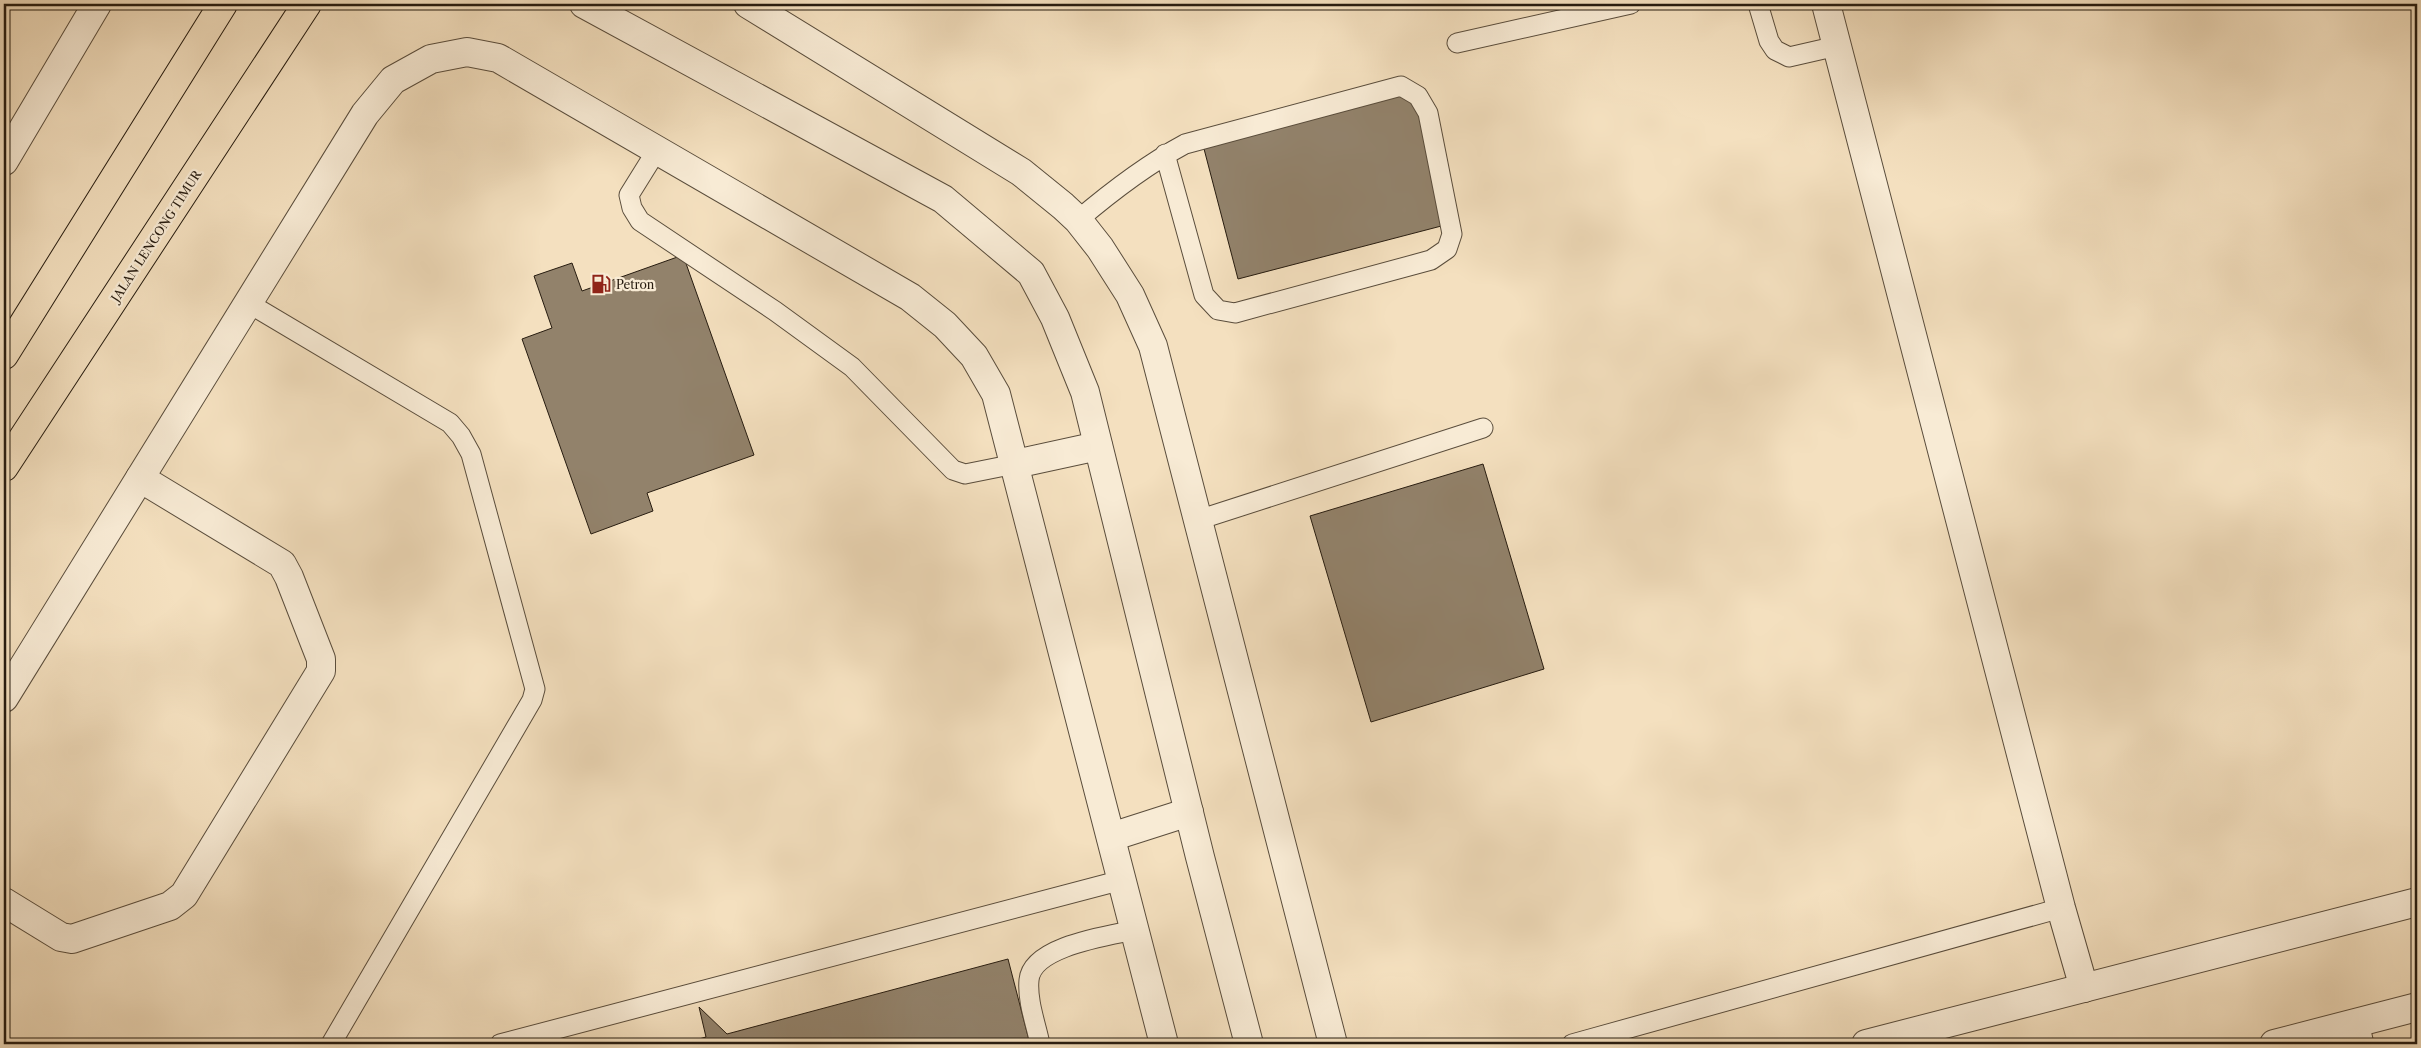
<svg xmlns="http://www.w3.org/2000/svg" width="2421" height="1048" font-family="'Libre Caslon Text',serif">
<rect width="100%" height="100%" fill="#f4e0bf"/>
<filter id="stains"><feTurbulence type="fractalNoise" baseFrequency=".004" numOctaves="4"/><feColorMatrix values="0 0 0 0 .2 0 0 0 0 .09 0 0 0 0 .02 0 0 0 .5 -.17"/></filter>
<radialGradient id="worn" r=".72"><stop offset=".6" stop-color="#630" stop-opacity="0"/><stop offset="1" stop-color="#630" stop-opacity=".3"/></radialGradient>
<!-- building -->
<g fill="#92826b" stroke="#271c10">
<path d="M1415,89L1449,224L1238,279L1203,145Z"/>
<path d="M683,255L754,455L647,493L653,511L591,534L522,339L552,328L534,276L572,263L582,291Z"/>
<path d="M1483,464L1544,669L1371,722L1310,516Z"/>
<path d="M1008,959L1030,1044H681L706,1037L699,1007L727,1034Z"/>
</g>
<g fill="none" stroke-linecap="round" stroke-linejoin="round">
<defs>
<g id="service">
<path d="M1758,4L1769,41L1775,50L1789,57L1837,46"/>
<path d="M1457,43L1631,4"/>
<path d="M657,150L629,195L632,208L640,221L775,311L852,367L953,470L965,474L1015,464"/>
<path d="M1078,220C1112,191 1146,165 1185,144L1401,86L1418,96L1428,113L1452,234L1447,249L1431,260L1235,313L1218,310L1204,295L1165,154"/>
<path d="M248,303L450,423L461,436L471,454L535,689L532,700L331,1044"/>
<path d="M1198,520L1483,428"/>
<path d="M2359,1022L2364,1044"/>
<path d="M500,1044L1122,880"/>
<path d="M1040,1044C1036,1024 1027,1001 1029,980C1032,946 1108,936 1135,930"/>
<path d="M1572,1044L2061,908"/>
</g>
<g id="minor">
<path d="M748,4L1021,172L1063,206L1078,220L1100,248L1130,295L1153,346L1333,1044"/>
<path d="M1826,4L2061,908L2084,988"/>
<path d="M4,161L97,4"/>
<path d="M1015,464L1098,446"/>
<path d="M4,698L365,114L393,80L431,59L467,52L498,58L910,297L945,325L974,356L996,394L1164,1044"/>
<path d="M1111,837L1189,812"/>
<path d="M4,902L61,937L72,939L170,906L184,895L321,671V659L289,577L282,564L140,478"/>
<path d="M1866,1044L2417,902"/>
<path d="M2274,1044L2417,1007"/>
</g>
<path id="tertiary" d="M584,4L943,199L1031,273L1055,318L1085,392L1200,857L1249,1044"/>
<g id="trunk">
<path d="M4,355L223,4"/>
<path d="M4,467L307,4"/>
</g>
</defs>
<!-- service casing -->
<use href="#service" stroke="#5a4d3c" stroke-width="21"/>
<!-- minor casing -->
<use href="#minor" stroke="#5a4d3c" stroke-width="30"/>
<!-- tertiary casing -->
<use href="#tertiary" stroke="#5a4d3c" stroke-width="30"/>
<!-- trunk casing -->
<use href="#trunk" stroke="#271c10" stroke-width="30"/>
<!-- service -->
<use href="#service" stroke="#f8ebd5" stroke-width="19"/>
<!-- minor -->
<use href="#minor" stroke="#f8ebd5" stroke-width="28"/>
<!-- tertiary -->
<use href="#tertiary" stroke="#f8ebd5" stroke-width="28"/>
<!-- trunk -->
<use href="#trunk" stroke="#f4e0bf" stroke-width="28"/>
</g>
<!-- icons -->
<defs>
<symbol id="fuel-bare" viewBox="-9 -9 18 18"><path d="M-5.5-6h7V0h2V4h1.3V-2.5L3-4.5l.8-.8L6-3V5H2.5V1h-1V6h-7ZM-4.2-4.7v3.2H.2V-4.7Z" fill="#8f2418" stroke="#f8ebd5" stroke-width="2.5" paint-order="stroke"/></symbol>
</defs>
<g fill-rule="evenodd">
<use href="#fuel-bare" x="587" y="270" width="28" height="28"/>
</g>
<g text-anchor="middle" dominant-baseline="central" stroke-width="4.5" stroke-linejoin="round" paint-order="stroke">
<!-- street labels -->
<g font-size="12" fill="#271c10" stroke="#f8ebd5">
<text transform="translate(156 236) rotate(-57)">JALAN LENCONG TIMUR</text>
</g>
<!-- poi labels -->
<g font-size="12" fill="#271c10" stroke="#f8ebd5" text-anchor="start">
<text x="616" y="284">Petron</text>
</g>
</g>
<!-- margin -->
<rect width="2421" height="1048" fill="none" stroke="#f4e0bf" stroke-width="20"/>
<rect x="5" y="5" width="2411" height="1038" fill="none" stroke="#271c10" stroke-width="2.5"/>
<rect x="10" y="10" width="2401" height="1028" fill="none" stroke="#271c10"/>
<rect width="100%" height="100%" filter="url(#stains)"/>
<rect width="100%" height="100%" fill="url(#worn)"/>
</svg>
